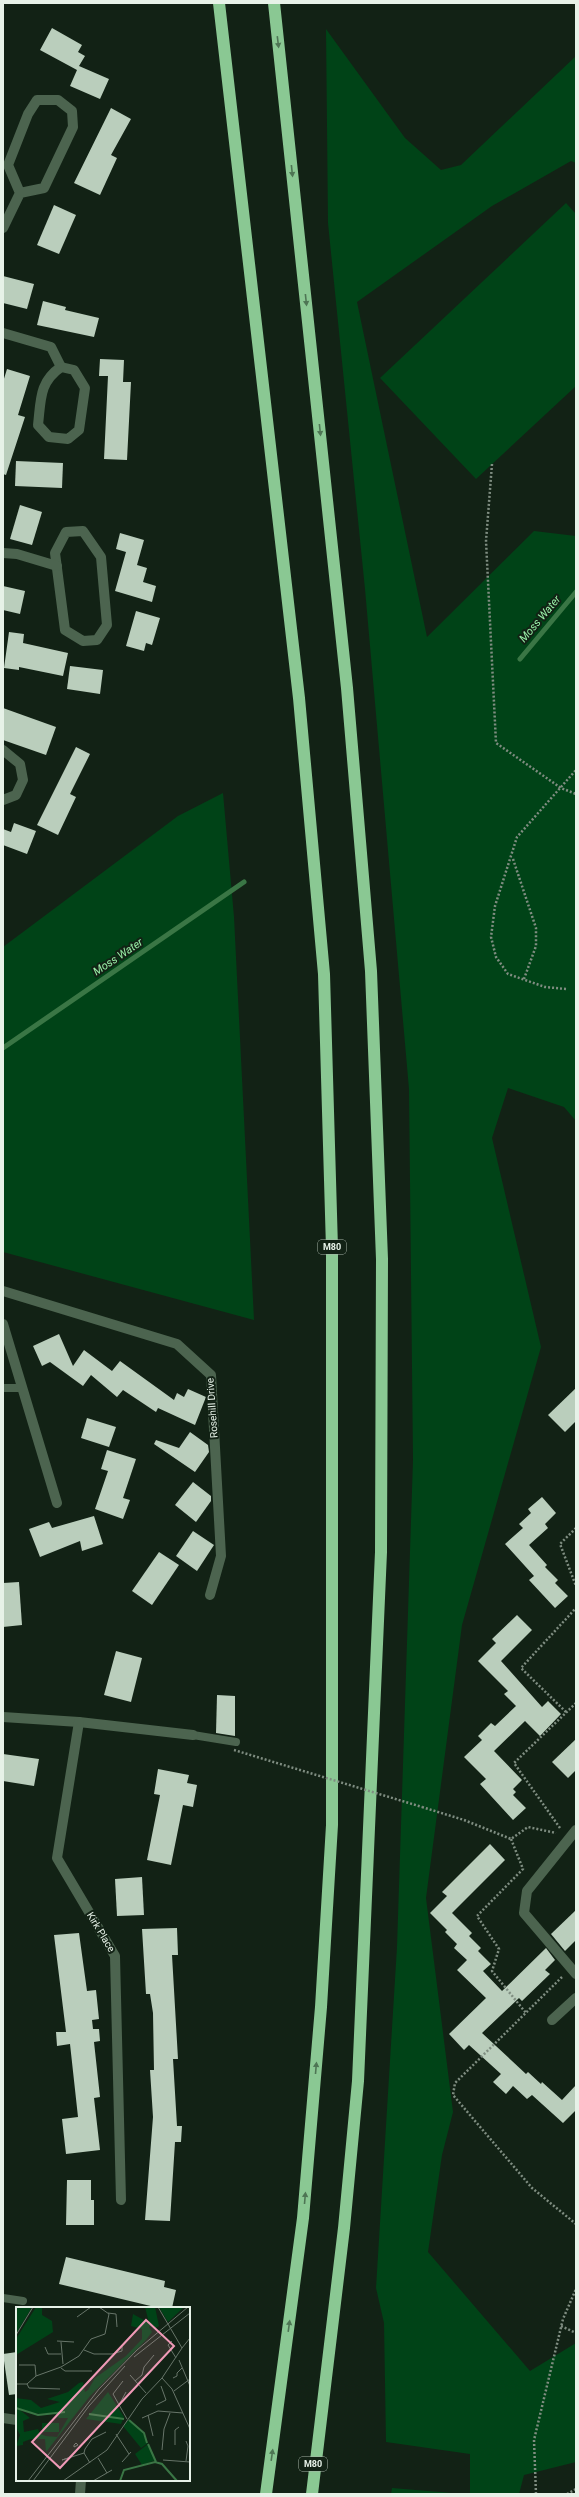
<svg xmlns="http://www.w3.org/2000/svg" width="579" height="2497" font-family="Roboto,sans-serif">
<rect width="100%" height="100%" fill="#122215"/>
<!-- green -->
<g fill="#004317">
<path d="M326,29L405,138L441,170L461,165L576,56V163L571,161L492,206L357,302L427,637L534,531L576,536V1121L564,1107L508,1088L492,1138L541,1347L462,1625L426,1898L453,2112L442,2155L428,2252L530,2371L576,2343V2462L524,2475L519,2494H470V2454L386,2442L384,2323L376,2288L397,1947L413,1460L409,1089L365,589L328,223Z"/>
<path d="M566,203L576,214V386L476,479L380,378Z"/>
<path d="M223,793L234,917L254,1320L3,1252V947L178,816Z"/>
<path d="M392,2488L464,2494H391Z"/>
</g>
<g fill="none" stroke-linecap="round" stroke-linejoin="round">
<!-- stream -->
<g stroke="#3a7645" stroke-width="5">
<path d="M520,659L576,592"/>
<path d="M3,1048L244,882"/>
</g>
</g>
<!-- building -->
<g fill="#bacebc">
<path d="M52,28L82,45L78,52L85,56L79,66L109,79L100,99L70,86L77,70L40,50Z"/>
<path d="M111,108L131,119L111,155L117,158L100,195L74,183Z"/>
<path d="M54,205L76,215L59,254L37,245Z"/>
<path d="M3,276L34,284L27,309L3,303Z"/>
<path d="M43,301L66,307L65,310L99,318L94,337L37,325Z"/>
<path d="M100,359L124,360L123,382H131L127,460L104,459L108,376H99Z"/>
<path d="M7,369L30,376L18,415L25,417L6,475L3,474V382Z"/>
<path d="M16,461L63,463L62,488L15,486Z"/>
<path d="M20,505L42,512L32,545L10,539Z"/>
<path d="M120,533L144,540L137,565L147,568L143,582L156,586L152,602L115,591L126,552L116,549Z"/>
<path d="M3,586L25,591L20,614L3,610Z"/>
<path d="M136,611L160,618L152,645L146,643L144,651L126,646Z"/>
<path d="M9,632L24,634L23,643L68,653L63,676L19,667V670L4,668Z"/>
<path d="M70,666L103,670L100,694L67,689Z"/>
<path d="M3,708L56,727L46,755L3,740Z"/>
<path d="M76,747L90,754L70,794L76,797L58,835L37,825Z"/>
<path d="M14,823L36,831L27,854L3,845V829L11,832Z"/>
<path d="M59,1334L73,1366L84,1350L112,1371L120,1361L174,1400L177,1393L184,1397L188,1389L206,1397L195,1425L158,1408L156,1412L123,1390L117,1397L91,1375L83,1386L50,1362L42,1366L33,1346Z"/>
<path d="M576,1388V1421L565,1432L548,1415Z"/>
<path d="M87,1418L116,1427L109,1447L81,1438Z"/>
<path d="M190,1432L208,1445L209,1452L195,1472L154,1444L156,1440L179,1448Z"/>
<path d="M107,1450L136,1459L123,1498L130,1500L123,1519L95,1509L108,1471L101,1469Z"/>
<path d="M193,1482L211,1496V1501L196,1522L175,1505Z"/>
<path d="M542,1497L556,1513L545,1524L548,1528L529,1545L547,1565L545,1567L558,1580L555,1583L568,1596L555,1608L529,1580L534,1576L505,1544L523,1528L519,1524L531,1513L528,1509Z"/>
<path d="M94,1516L103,1544L82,1551L80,1541L40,1557L29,1529L49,1522L52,1528Z"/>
<path d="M193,1531L214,1545L197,1571L176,1556Z"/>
<path d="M159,1552L179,1565L152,1605L132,1591Z"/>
<path d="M19,1582L22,1625L3,1627V1583Z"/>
<path d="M517,1615L532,1630L501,1661L542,1707L548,1701L561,1714L540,1736L525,1721L494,1751L522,1780L513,1789L516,1792L513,1795L526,1808L513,1820L480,1784L486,1779L464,1757L482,1740L478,1736L491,1723L495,1726L516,1706L504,1694L508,1691L478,1661L496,1643L492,1639Z"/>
<path d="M116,1651L142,1658L131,1702L104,1695Z"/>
<path d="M217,1695L235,1696V1736L216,1733Z"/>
<path d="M576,1739V1770L568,1778L552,1762Z"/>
<path d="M3,1754L39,1759L34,1786L3,1781Z"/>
<path d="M158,1769L189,1775L187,1783L197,1785L193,1807L183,1805L171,1865L147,1860L160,1795L154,1794Z"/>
<path d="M490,1844L505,1860L452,1913L472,1933L469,1936L481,1948L478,1951L491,1964L483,1971L502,1991L546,1948L555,1960L545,1970L550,1974L522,2001L519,1998L482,2033L526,2074L528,2072L541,2084L542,2082L562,2100L576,2085V2110L563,2123L532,2095L527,2099L513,2086L506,2094L493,2082L501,2074L469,2045L464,2050L449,2034L486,1998L457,1970L467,1960L454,1948L457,1944L445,1932L447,1930L430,1913L447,1896L442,1892Z"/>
<path d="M142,1877L144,1915L117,1916L115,1879Z"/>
<path d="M576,1910V1940L565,1951L551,1934Z"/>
<path d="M177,1928L178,1955H172L178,2059H173L177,2126H182L181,2142H175L170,2221L145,2220L153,2117L150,2070H154L153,2013L150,1994H146L142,1929Z"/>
<path d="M79,1933L87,1991L96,1990L99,2019L92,2020L93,2029H99L100,2041L94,2042L100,2097L94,2098L100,2150L66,2154L62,2119L78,2117L70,2044L57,2046L56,2032H66L54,1935Z"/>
<path d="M67,2180H91V2200H94V2225H66Z"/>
<path d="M66,2257L165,2281L164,2287L176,2290L172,2308H159L59,2284Z"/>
<path d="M17,2352V2394L9,2395L3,2354Z"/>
</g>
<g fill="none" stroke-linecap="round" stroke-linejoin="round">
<!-- path -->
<g stroke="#7f8d81" stroke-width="2.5" stroke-dasharray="2 2" stroke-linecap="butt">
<path d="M492,464L486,541L496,743L561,788L576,794"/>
<path d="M513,859L536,928V946L524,979"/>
<path d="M566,989L545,987L508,974L496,957L491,937L495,906L517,837L576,770"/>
<path d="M576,1528L560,1544L576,1586"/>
<path d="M566,1712L521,1668L576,1608"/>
<path d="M422,1807L464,1820L511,1839L528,1827L556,1833"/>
<path d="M560,1828L514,1763L576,1703"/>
<path d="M511,1839L523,1869L477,1916L499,1949L492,1971L526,2013"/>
<path d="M562,1977L455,2083L453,2095L532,2188L576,2224"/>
<path d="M561,2326L576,2333"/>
<path d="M536,2494L534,2440L563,2319L576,2289"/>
<path d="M567,2494L576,2489"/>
</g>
<!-- lane -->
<g stroke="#4c644f" stroke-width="8">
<path d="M3,1388H22"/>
<path d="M193,1735L236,1742"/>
<path d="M3,2298L23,2301"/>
</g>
<!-- street -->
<g stroke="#4c644f" stroke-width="10">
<path d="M3,228L20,193L8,165L28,114L37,100H58L72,111L73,127L44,188L20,193"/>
<path d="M3,333L51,347L61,367"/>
<path d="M61,367L74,370L85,388L79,430L68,439L49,437L38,425C41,400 39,382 61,367Z"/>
<path d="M83,531L101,557L107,625L97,640L83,641L65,630L55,553L66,532Z"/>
<path d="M3,553L17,554L57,566"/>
<path d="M3,750L20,764L23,780L16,795L3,800"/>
<path d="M3,1291L177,1344L211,1375L221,1556L210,1595"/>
<path d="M3,1324L57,1503"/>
<path d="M3,1717L79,1722L193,1735"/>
<path d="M79,1722L57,1858L115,1956L121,2200"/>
<path d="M576,1830L527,1891L524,1913L576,1974"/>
<path d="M552,2020L576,1998"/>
<path d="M3,2418L17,2420"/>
<path d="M80,2494L81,2480"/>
</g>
<!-- highway -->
<g stroke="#8ac893" stroke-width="12">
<path d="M219,3L299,698L324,974L332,1248V1825L321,2007L303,2218L266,2494"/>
<path d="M274,3L347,688L371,971L382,1259L381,1552L358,2081L344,2228L312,2494"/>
</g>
<!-- path-bridge -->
<path stroke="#7f8d81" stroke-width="2.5" stroke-dasharray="2 2" stroke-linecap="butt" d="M234,1750L422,1807"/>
</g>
<!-- one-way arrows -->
<defs><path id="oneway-solid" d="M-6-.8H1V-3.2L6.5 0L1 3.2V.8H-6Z"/></defs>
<g fill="#4e7554">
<use href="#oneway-solid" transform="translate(278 42) rotate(83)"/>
<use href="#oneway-solid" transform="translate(292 171) rotate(84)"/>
<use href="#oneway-solid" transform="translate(306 300) rotate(84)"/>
<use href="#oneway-solid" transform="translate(320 430) rotate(84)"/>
<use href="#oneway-solid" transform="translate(316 2068) rotate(-85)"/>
<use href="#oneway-solid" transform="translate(305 2198) rotate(-85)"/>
<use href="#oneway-solid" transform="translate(289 2326) rotate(-82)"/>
<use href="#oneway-solid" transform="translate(272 2455) rotate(-82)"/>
</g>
<g text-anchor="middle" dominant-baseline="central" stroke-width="4" stroke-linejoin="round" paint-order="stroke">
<!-- shield labels -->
<g fill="#122215" stroke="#a7b4a9" stroke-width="1">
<rect x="318" y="1240" width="28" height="14" rx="3"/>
<rect x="299" y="2457" width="28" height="14" rx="3"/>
</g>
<g font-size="9" font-weight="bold" fill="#e7f2e8">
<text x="332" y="1247">M80</text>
<text x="313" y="2464">M80</text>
</g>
<!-- street labels -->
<g font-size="10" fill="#e7f2e8" stroke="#122215">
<text transform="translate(212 1408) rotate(-94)">Rosehill Drive</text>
<text transform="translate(101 1932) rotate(59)">Kirk Place</text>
</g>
<!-- water labels -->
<g font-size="11" font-style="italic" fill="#9bf1a9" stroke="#122215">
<text transform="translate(540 619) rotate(-50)">Moss Water</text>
<text transform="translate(118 957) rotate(-34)">Moss Water</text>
</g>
</g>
<!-- overview -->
<g transform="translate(16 2307)">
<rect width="174" height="174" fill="#122215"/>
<path d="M0,0H16L0,27ZM20,0H26V8L36,14L37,25L0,48V32ZM129,0H139L143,19L138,22L135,18L133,20L136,25L130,33L74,89L30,145L29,132H15L7,135V138L0,139L4,128L0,120V91L15,93L25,101L44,95L31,92L52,85L63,76L67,75L69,85L72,83L79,71L110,49L126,32V22L115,19L117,7L133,16ZM4,103L24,107L38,106L43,111H52L41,130L30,129L24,127L22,122L8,125L7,114L14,111ZM143,0H168L152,15ZM92,85L108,110L105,117L70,112ZM112,113L126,125L132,136L125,141L107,119ZM26,116H43V125H26ZM132,137L140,153L126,158L119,147Z" fill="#004317" fill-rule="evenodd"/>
<path fill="none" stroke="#3a7645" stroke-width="2" d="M0,101L22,108L49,105M73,107L108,112M113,113L128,126L131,136M132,137L140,155M104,174L108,163L139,155L146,157L161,174"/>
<path fill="none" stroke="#677569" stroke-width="1" d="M142,0L166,41L146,71L156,82L174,122M92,6L100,7L101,20M61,10L75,0M0,28L17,0M41,34L58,35M156,34L152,38L160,51M45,35L47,57M29,40L32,47H45M166,41L174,31M68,43L78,47H96L106,44V38M118,50L174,6M163,53L174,79M3,58H19L20,69M45,61L49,64H76M114,68L130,86M157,71L161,69V66L166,61M107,74L97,87L111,112M119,74L126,68L128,60L138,48M0,77H11L20,69L45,60L63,49L75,32L89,27L93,7L83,0M11,77L13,81L44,82M158,84L174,72M103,98L110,85M140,98L150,93L145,79M132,108L137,129M126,111L142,104L167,106M100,127L113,147M60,136L62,138L58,140V138ZM159,138V123L163,120M146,143L148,122L154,106M52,151L46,153L68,146M82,151L91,166M147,153L174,155M170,154L172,139L170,134M106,155L115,145M74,156L68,146L69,142L76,132L90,125M12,174L83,82L121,43L172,0M17,174L73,99L109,59M47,174L91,143L126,92L146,71M77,174L96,163"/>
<path fill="#f09ab7" fill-opacity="0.15" stroke="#f09ab7" stroke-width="2" d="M130,13L158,39L44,161L16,135Z"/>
<rect width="174" height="174" fill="none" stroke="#e7f2e8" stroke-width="2"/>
</g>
<!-- border -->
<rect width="579" height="2497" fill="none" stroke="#e7f2e8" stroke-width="8"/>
</svg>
